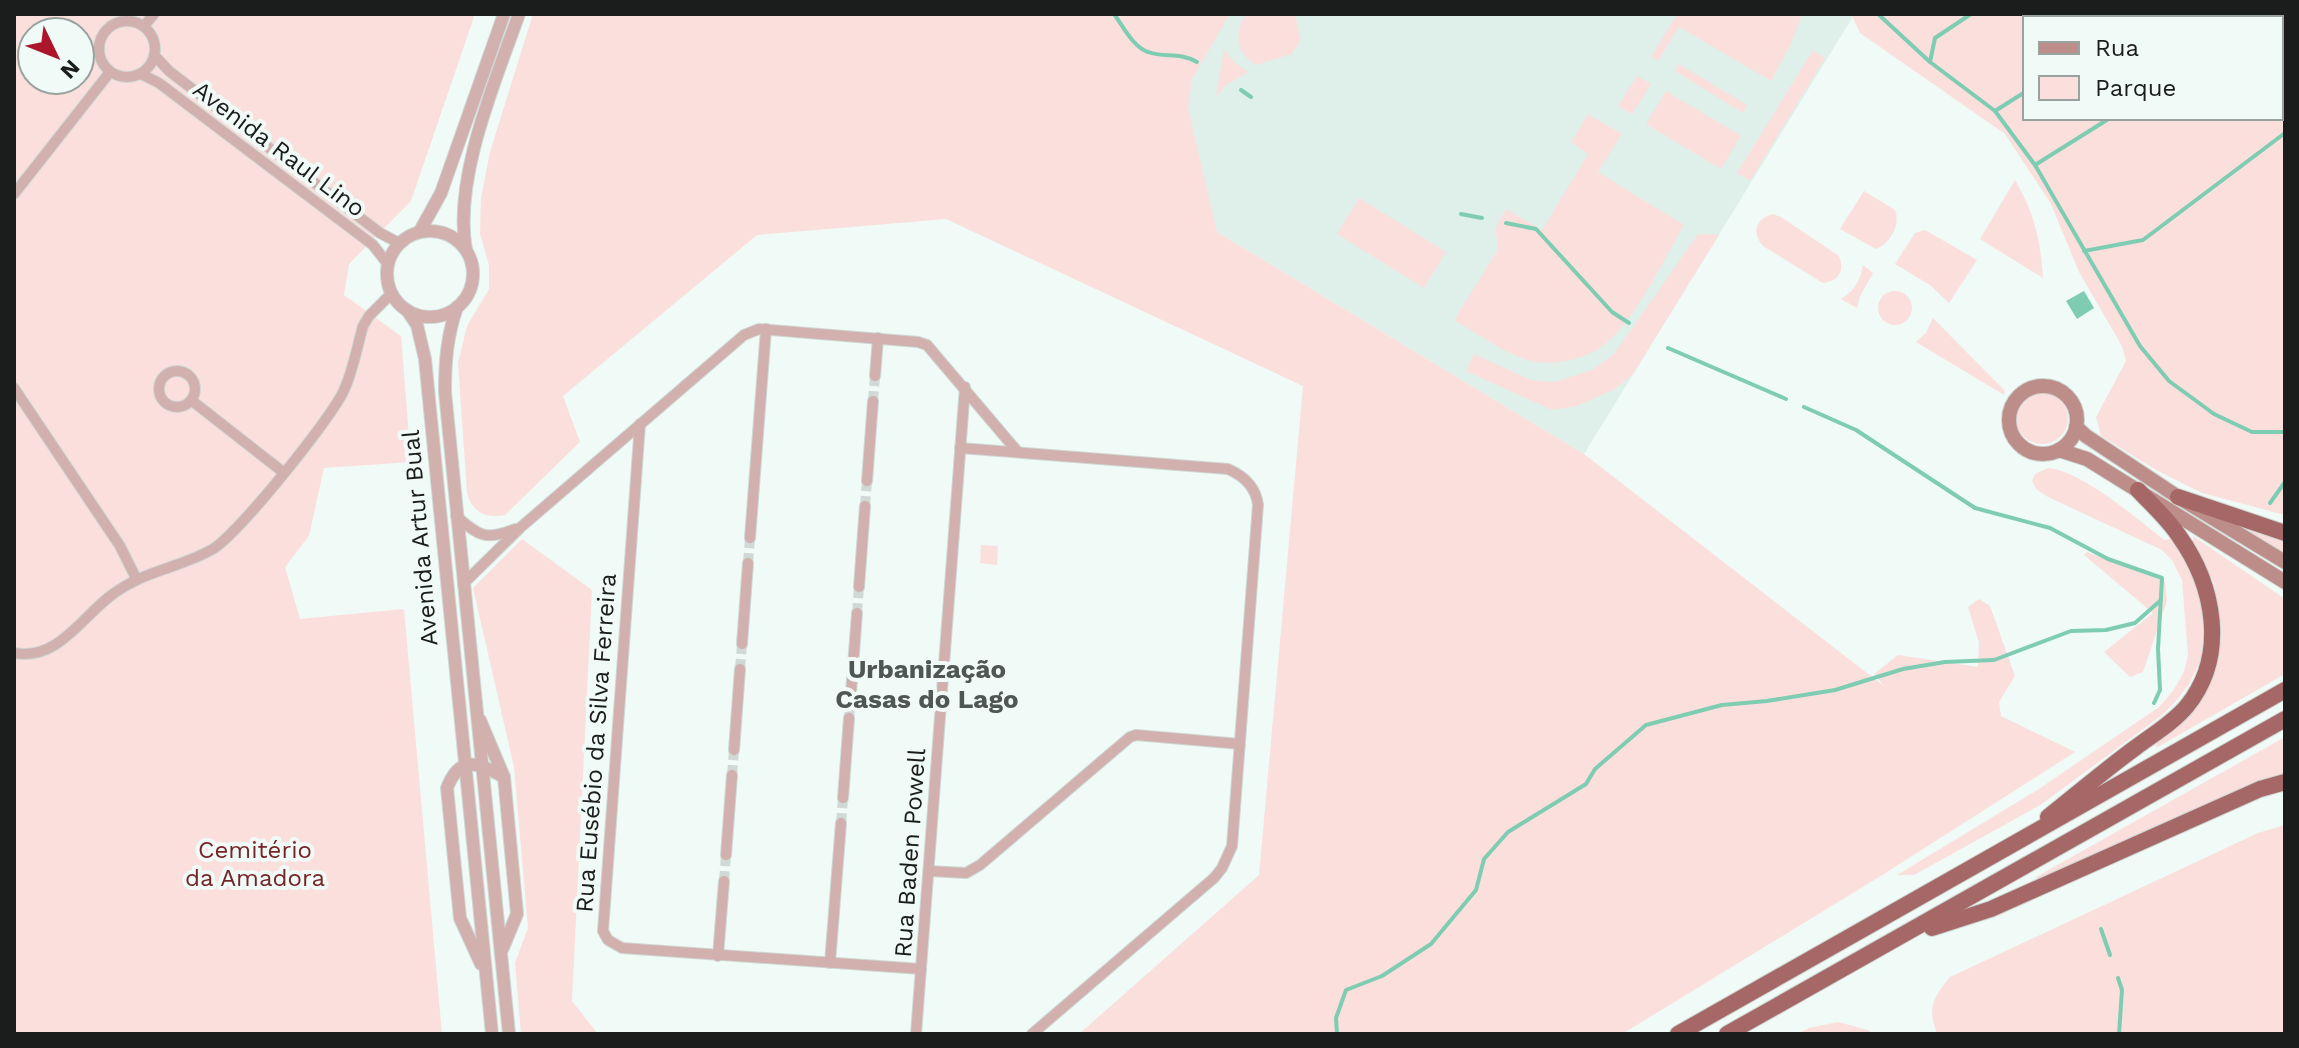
<svg xmlns="http://www.w3.org/2000/svg" width="2299" height="1048" font-family="'Work Sans',sans-serif">
<rect width="100%" height="100%" fill="#f0faf6"/>
<!-- built -->
<path fill="#def0e9" d="M996,14H1851L1852,18L1584,454L1217,232Z"/>
<!-- green -->
<g fill="#fbdfdd" fill-rule="evenodd">
<path d="M14,14H475L411,201L349,264L344,295L401,336L411,462L324,468L309,536L285,567L300,619L404,609L442,1034H14ZM32,32H80V80H32Z"/>
<path d="M533,14H1230L1192,79L1188,108L1217,232L1584,454L1885,687L1874,674L1898,655L1978,667L1979,643L1968,607L1979,599L1990,606L2015,676L1999,702L2001,716L2075,752L1879,877L1622,1034H1079L1259,875L1303,386L946,219L757,235L563,396L580,442L505,515C486,519 472,512 467,493L458,363L467,326L489,289V265L480,234L481,198L490,152Z"/>
<path d="M1246,14H1295L1301,40L1292,54L1256,65C1235,52 1234,33 1246,14Z"/>
<path d="M1677,14H1802L1791,44L1771,81L1679,27L1658,61L1651,57Z"/>
<path d="M1851,14H2285V515L2202,493L2156,470L2101,436L2096,417L2126,361L2122,346L2079,272L2051,204L2005,134L1860,33ZM2025,18H2281V118H2025Z"/>
<path d="M1224,49L1234,62L1248,72L1226,85L1216,97Z"/>
<path d="M1813,50L1825,58L1750,181L1737,173Z"/>
<path d="M1679,64L1747,105L1743,113L1675,71Z"/>
<path d="M1637,76L1651,84L1632,114L1618,106Z"/>
<path d="M1666,91L1741,136L1721,169L1646,124Z"/>
<path d="M1588,114L1622,134L1598,172L1684,225C1664,259 1633,325 1601,347C1585,359 1556,365 1536,362C1508,357 1479,334 1454,320L1497,251L1498,243L1495,228L1506,209L1542,230L1588,154L1571,142Z"/>
<path d="M2015,180C2035,215 2040,238 2043,278L1980,239Z"/>
<path d="M1864,191L1895,210C1901,224 1890,244 1876,249L1840,229Z"/>
<path d="M1359,198L1446,252L1424,288L1337,234Z"/>
<path d="M1773,214L1781,217L1839,256C1845,271 1839,281 1823,283L1763,246C1751,233 1756,218 1773,214Z"/>
<path d="M1925,230L1977,260L1949,303L1930,285L1895,264L1915,233Z"/>
<path d="M1698,234L1719,235L1633,374L1613,390L1577,406L1552,410L1466,371L1474,354L1531,380L1555,382L1594,369L1614,354Z"/>
<path d="M1863,265L1873,273L1860,296L1857,308L1841,299C1855,290 1860,282 1863,265Z"/>
<circle cx="1895" cy="308" r="17"/>
<path d="M1933,318L2005,391L2004,395L1916,342L1926,333Z"/>
<circle cx="2042" cy="418" r="26"/>
<path d="M2048,468C2080,470 2138,519 2164,540L2171,539L2179,548L2192,572L2202,607L2203,634L2201,659L2189,684L2177,700L2162,715L2042,804L1914,875H1897L2039,789L2159,707L2173,691L2184,672L2188,655L2182,580L2172,560L2162,550L2048,497L2036,489L2032,481L2035,474Z"/>
<path d="M2246,526L2285,538V553L2250,534Z"/>
<path d="M2193,536L2285,599V674L2156,748L2158,738L2201,695L2217,605L2214,583L2193,543Z"/>
<path d="M522,539L592,590L572,1001L598,1034H521L515,963L528,928L514,767L473,588Z"/>
<path d="M981,545L998,546L997,565L980,563Z"/>
<path d="M2087,552L2165,582L2167,601L2143,672L2130,677L2104,652L2153,613L2084,555Z"/>
<path d="M2285,737V776L2039,880L2036,877Z"/>
<path d="M2285,825V1034H1937C1927,1007 1933,998 1950,977L2258,833Z"/>
<path d="M1838,1022L1868,1030L1872,1034H1798L1809,1028Z"/>
</g>
<!-- water -->
<path fill="#7ecdb2" d="M2084,291L2094,308L2077,319L2066,301Z"/>
<g fill="none" stroke-linecap="round" stroke-linejoin="round">
<!-- stream -->
<g stroke="#7ecdb2" stroke-width="4">
<path d="M1114,14C1123,26 1133,47 1148,52C1164,58 1181,52 1197,62"/>
<path d="M1878,14L1930,62L1995,111L2035,165L2140,346L2169,381L2214,414L2252,432H2285"/>
<path d="M2138,18L2144,14"/>
<path d="M1930,62L1935,38L1971,14"/>
<path d="M1241,90L1251,97"/>
<path d="M1995,111L2025,92"/>
<path d="M2035,165L2110,118"/>
<path d="M1461,214L1482,218"/>
<path d="M1506,223L1536,229L1612,312L1629,323"/>
<path d="M2084,251L2143,240L2285,133"/>
<path d="M1668,348L1786,399"/>
<path d="M1804,407L1856,430L1975,508L2050,528L2108,559L2162,578L2158,649L2160,690L2154,703"/>
<path d="M2270,503L2285,482"/>
<path d="M2101,929L2110,955"/>
<path d="M2118,978L2122,990L2119,1034"/>
<path d="M1337,1034L1336,1018L1346,990L1382,976L1431,944L1476,890L1484,859L1508,832L1586,784L1595,769L1646,725L1722,705L1767,701L1835,690L1903,669L1945,662L1994,660L2071,631L2106,630L2135,623L2161,600"/>
</g>
<!-- minor-tunnel -->
<g stroke="#d0d9d5" stroke-width="10" stroke-dasharray="10 5" stroke-linecap="butt">
<path d="M873,401L875,376"/>
<path d="M865,506L867,481"/>
<path d="M748,563L750,538"/>
<path d="M857,613L859,587"/>
<path d="M740,669L742,644"/>
<path d="M849,718L851,693"/>
<path d="M732,775L734,750"/>
<path d="M841,823L843,798"/>
<path d="M724,881L726,855"/>
</g>
<defs>
<g id="minor">
<circle cx="127" cy="49" r="28"/>
<path d="M144,26L154,14"/>
<path d="M155,56L169,71L380,233L399,243"/>
<path d="M141,74L159,83L373,245L387,263"/>
<path d="M14,194L110,72"/>
<circle cx="177" cy="389" r="18"/>
<path d="M875,376L878,338"/>
<path d="M14,388L120,546L136,578"/>
<path d="M191,400L283,472"/>
<path d="M640,424L603,931L608,940L622,948L921,969"/>
<path d="M960,448L1228,469C1244,476 1256,488 1258,505L1232,846L1222,868L1214,878L1032,1034"/>
<path d="M867,481L873,401"/>
<path d="M456,516C479,536 486,541 515,529"/>
<path d="M750,538L766,329"/>
<path d="M463,584L521,527L744,335L759,329L918,342L927,345L1017,451"/>
<path d="M859,587L865,506"/>
<path d="M742,644L748,563"/>
<path d="M14,653C56,661 80,620 109,597C143,570 178,569 213,549C237,535 332,418 344,390C353,371 357,347 363,326L369,316L391,294"/>
<path d="M851,693L857,613"/>
<path d="M734,750L740,669"/>
<path d="M843,798L849,718"/>
<path d="M726,855L732,775"/>
<path d="M929,871L966,873L980,865L1130,737L1136,735L1240,744"/>
<path d="M718,956L724,881"/>
<path d="M830,963L841,823"/>
<path d="M916,1034L965,387"/>
</g>
<g id="tertiary">
<circle cx="430" cy="274" r="43"/>
<path d="M420,231L441,193L504,14"/>
<path d="M466,250C453,179 495,82 519,14"/>
<path d="M457,307C447,336 445,362 445,392L509,1034"/>
<path d="M407,310L417,325L425,359L492,1034"/>
<path d="M480,720L504,777L517,914L502,950"/>
<path d="M481,964L460,918L447,788C460,754 478,763 504,777"/>
</g>
<g id="secondary">
<circle cx="2043" cy="420" r="34"/>
<path d="M2076,427L2086,436L2178,497L2285,562"/>
<path d="M2059,450L2087,459L2285,582"/>
</g>
<g id="trunk">
<path d="M2178,497L2285,533"/>
<path d="M2048,817C2077,794 2105,770 2135,748C2152,735 2173,723 2187,706C2228,655 2214,585 2179,536C2168,519 2152,505 2138,490"/>
<path d="M1932,928L1991,909L2260,789L2285,782"/>
<path d="M1678,1034L2285,690"/>
<path d="M1727,1034L2285,719"/>
</g>
</defs>
<!-- minor casing -->
<use href="#minor" stroke="#ced7d3" stroke-width="12"/>
<!-- tertiary casing -->
<use href="#tertiary" stroke="#ced7d3" stroke-width="14"/>
<!-- secondary casing -->
<use href="#secondary" stroke="#ced7d3" stroke-width="16"/>
<!-- trunk casing -->
<use href="#trunk" stroke="#ced7d3" stroke-width="18"/>
<!-- minor -->
<use href="#minor" stroke="#d1b0ae" stroke-width="10"/>
<!-- tertiary -->
<use href="#tertiary" stroke="#d1b0ae" stroke-width="12"/>
<!-- secondary -->
<use href="#secondary" stroke="#bd8d8a" stroke-width="14"/>
<!-- trunk -->
<use href="#trunk" stroke="#a66866" stroke-width="16"/>
</g>
<g text-anchor="middle" dominant-baseline="central" stroke-width="8" stroke-linejoin="round" paint-order="stroke">
<!-- street labels -->
<g font-size="24" fill="#1a1d1c" stroke="#f0faf6">
<text transform="translate(279 149) rotate(37)">Avenida Raul Lino</text>
<text transform="translate(420 538) rotate(-95)">Avenida Artur Bual</text>
<text transform="translate(596 743) rotate(-86)">Rua Eusébio da Silva Ferreira</text>
<text transform="translate(910 853) rotate(-86)">Rua Baden Powell</text>
</g>
<!-- park labels -->
<g font-size="24" fill="#772427" stroke="#f0faf6">
<text x="255" y="850">Cemitério<tspan x="255" dy="28">da Amadora</tspan></text>
</g>
<!-- neighbourhood labels -->
<g font-size="26" font-weight="bold" fill="#4f5754" stroke="#f0faf6">
<text x="927" y="669">Urbanização<tspan x="927" dy="30">Casas do Lago</tspan></text>
</g>
</g>
<!-- border -->
<rect width="2299" height="1048" fill="none" stroke="#1a1d1c" stroke-width="32"/>
<!-- legend -->
<rect x="2023" y="16" width="260" height="104" fill="#f0faf6" stroke="#9aa29f" stroke-width="2"/>
<rect x="2039" y="42" width="40" height="12" fill="#bd8d8a" stroke="#9aa29f" stroke-width="2"/>
<text x="2095" y="56" font-size="24" fill="#1a1d1c">Rua</text>
<rect x="2039" y="76" width="40" height="24" fill="#fbdfdd" stroke="#9aa29f" stroke-width="2"/>
<text x="2095" y="96" font-size="24" fill="#1a1d1c">Parque</text>
<!-- north arrow -->
<g transform="translate(56 56) rotate(133)"><circle r="38" fill="#f0faf6" stroke="#9aa29f" stroke-width="2"/>
<path d="M0-6L14 30L0 20L-14 30Z" fill="#ab162a"/>
<text y="-12" font-size="22" font-weight="bold" text-anchor="middle" fill="#1a1d1c">N</text>
</g>
</svg>
